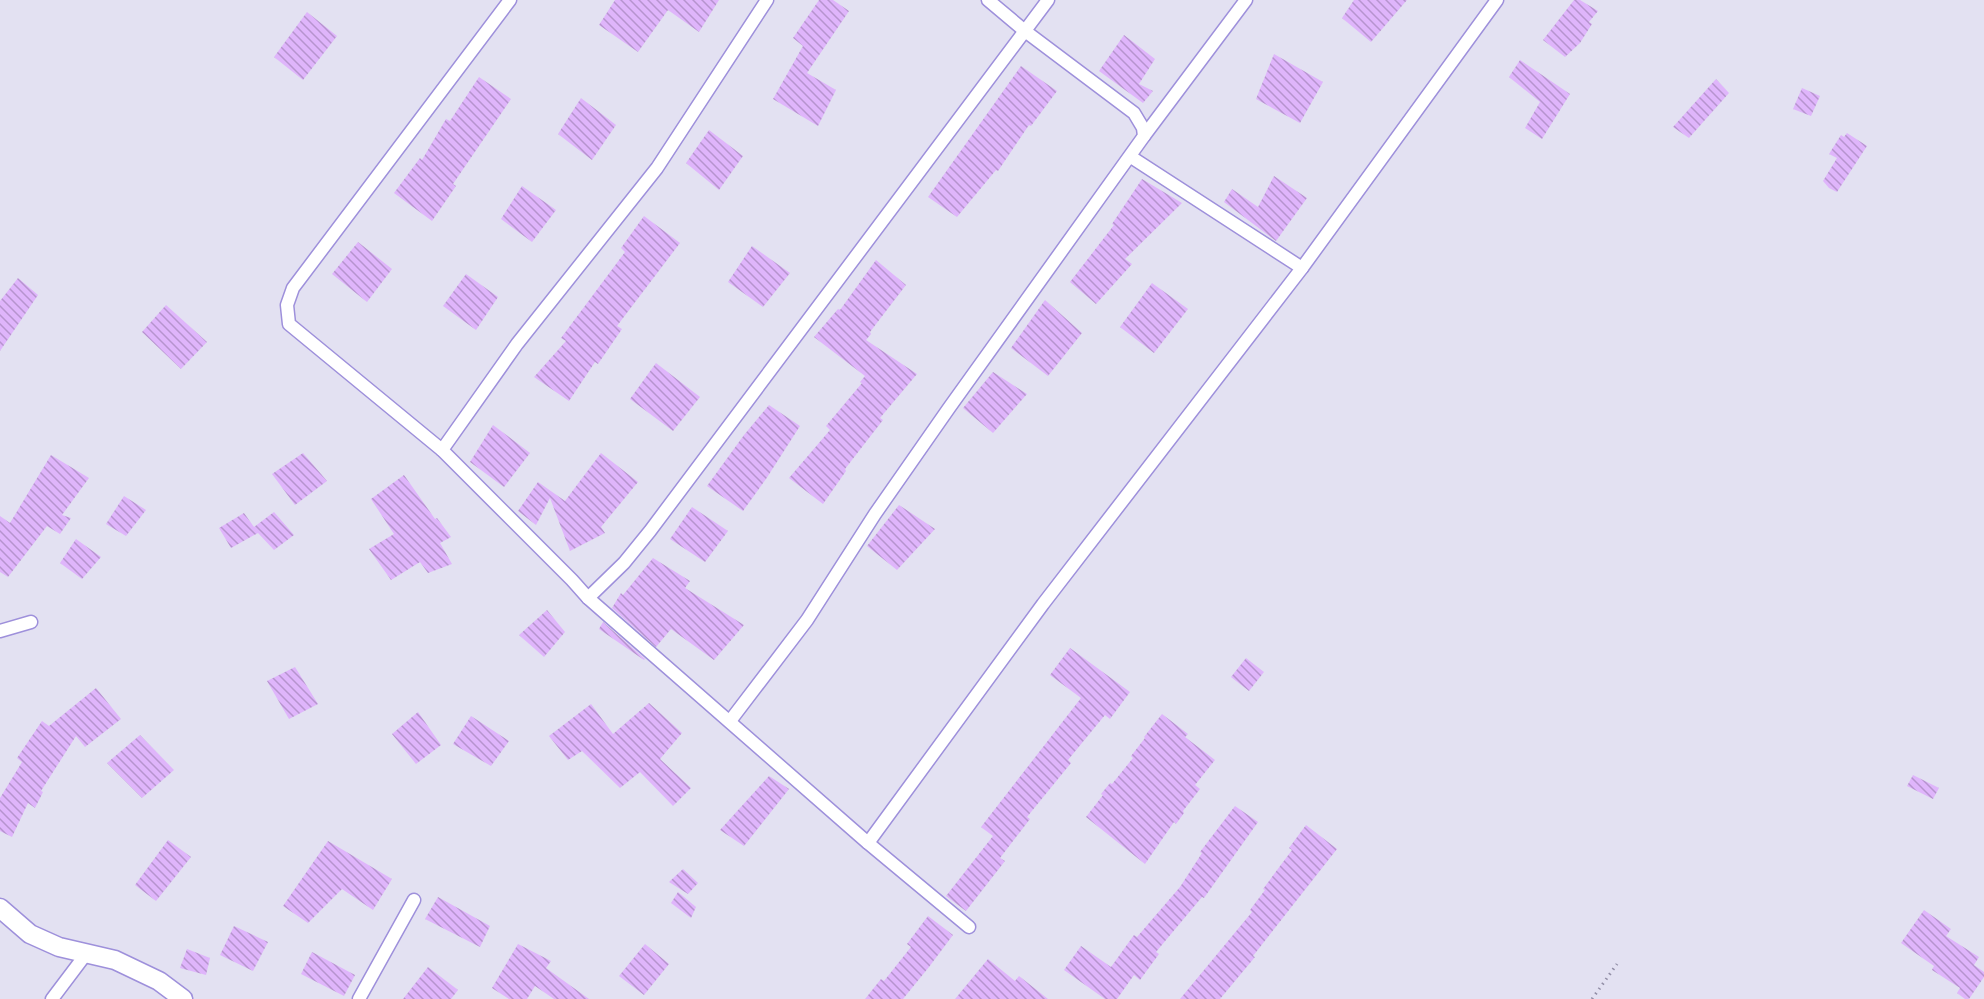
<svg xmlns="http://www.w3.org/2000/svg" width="1984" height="999" font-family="'Crimson Pro',serif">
<defs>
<pattern id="building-back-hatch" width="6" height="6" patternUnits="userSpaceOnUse" patternTransform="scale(1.5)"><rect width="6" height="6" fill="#dfb5fb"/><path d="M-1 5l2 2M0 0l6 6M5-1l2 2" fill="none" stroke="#b694ce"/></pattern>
</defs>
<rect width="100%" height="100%" fill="#e3e1f2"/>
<!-- building -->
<g fill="url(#building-back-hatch)">
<path d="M615,0H719L699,32L668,10L638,52L599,25Z"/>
<path d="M819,0H833L849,11L807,73L836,90L818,126L773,99L803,46L793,38Z"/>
<path d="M1354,0H1407L1371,42L1342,18Z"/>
<path d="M1574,0H1580L1598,11L1589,22L1592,24L1580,43L1565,57L1543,40Z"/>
<path d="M307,12L337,36L303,80L274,57Z"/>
<path d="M1124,35L1155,59L1139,84L1153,91L1143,103L1099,71Z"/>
<path d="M1274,54L1323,82L1300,123L1256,99Z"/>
<path d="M1520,60L1570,94L1542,139L1525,128L1540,102L1509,77Z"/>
<path d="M1021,66L1057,91L1031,126L1029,125L998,171L996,170L957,217L928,197Z"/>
<path d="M479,77L511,99L453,184L456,186L432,221L394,193L420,158L422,160L446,119L450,121Z"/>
<path d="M1716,79L1729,93L1689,138L1673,127Z"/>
<path d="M1802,88L1820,96L1811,116L1793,109Z"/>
<path d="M581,98L616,125L592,160L558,134Z"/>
<path d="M709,130L743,156L719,190L686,163Z"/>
<path d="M1847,133L1867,146L1837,192L1829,188L1823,181L1837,158L1829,154L1841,135L1844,137Z"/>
<path d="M1274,176L1307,198L1276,241L1224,202L1232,189L1258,207Z"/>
<path d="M1142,179L1182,203L1125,259L1132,264L1096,304L1070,282L1114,225L1112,224Z"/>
<path d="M522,186L556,210L532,242L501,219Z"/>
<path d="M644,216L680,243L617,326L622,329L598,364L595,362L569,401L534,377L566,341L561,338L625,252L621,248Z"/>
<path d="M358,242L392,269L367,302L332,274Z"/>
<path d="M752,246L790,273L763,307L728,282Z"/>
<path d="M876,260L906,285L870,332L871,334L866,340L917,374L880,418L883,420L845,469L846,471L823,504L789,478L830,430L826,426L862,383L860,382L865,376L814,337L838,309L840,310Z"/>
<path d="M466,274L498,297L476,330L443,306Z"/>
<path d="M18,278L38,295L0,351V301Z"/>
<path d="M1152,283L1188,309L1154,353L1120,327Z"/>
<path d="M1045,300L1082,333L1048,376L1011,348Z"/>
<path d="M166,305L207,342L181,369L142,332Z"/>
<path d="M656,363L700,397L673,431L630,399Z"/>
<path d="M993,372L1027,394L993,433L963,408Z"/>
<path d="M769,405L800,426L766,479L743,511L707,486L744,435Z"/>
<path d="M493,425L530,453L504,487L470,462Z"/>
<path d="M303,453L327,481L295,505L272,474Z"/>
<path d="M601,453L638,482L601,527L605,533L570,551L550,498L536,525L518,511L538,482L565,501Z"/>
<path d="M51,455L89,478L62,515L71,518L60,534L47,526L8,577L0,572V516L10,523Z"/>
<path d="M404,475L435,519L437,518L451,537L440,543L452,564L428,573L420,562L391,580L369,549L394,534L371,499Z"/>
<path d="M124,496L146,510L126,536L106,524Z"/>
<path d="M899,505L935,529L897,570L867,546Z"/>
<path d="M692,507L728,531L705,562L670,539Z"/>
<path d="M274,512L294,535L274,550L258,533L231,548L219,528L244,513L254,527Z"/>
<path d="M76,539L101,557L82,579L60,563Z"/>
<path d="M653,558L690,581L685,588L744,625L714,660L671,629L656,647L612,608L621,593L623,595Z"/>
<path d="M547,610L565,632L544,657L519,635Z"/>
<path d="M603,622L645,659L644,660L599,629Z"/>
<path d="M1070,648L1130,692L1110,719L1105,715L1068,760L1071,763L1027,817L1030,819L1000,858L1005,861L966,911L946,896L993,836L981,827L1081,698L1050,675Z"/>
<path d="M1246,658L1264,672L1249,691L1231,677Z"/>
<path d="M295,667L318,704L289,719L267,681Z"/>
<path d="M96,688L121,719L85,747L76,736L41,791L43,792L35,808L28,803L12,837L0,831V798L22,762L17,758L42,721L49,726Z"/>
<path d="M649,703L682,733L660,759L691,788L673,806L640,772L620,788L582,751L568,760L549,736L591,704L613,734Z"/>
<path d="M418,712L441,745L416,764L392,734Z"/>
<path d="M1162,714L1188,734L1185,737L1215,760L1195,785L1200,789L1183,811L1184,813L1176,824L1174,822L1145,864L1086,817L1103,795L1101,794L1110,783L1112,784L1133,758L1131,756L1145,738L1144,737Z"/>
<path d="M471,716L509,741L491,766L453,744Z"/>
<path d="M140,735L174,770L142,798L107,763Z"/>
<path d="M1913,775L1939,788L1933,799L1907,786Z"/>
<path d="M769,776L789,789L744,846L720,830Z"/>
<path d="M1235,806L1258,822L1204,898L1202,897L1156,952L1159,954L1140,980L1134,975L1117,999H1105L1064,970L1081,946L1111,967L1134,935L1137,937L1180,887L1202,853L1200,852Z"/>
<path d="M1306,825L1337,849L1253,956L1255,957L1220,999H1180L1252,912L1250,910L1265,890L1263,889L1292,850L1289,848Z"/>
<path d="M168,840L191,857L156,901L135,885Z"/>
<path d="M328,841L392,879L373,910L342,889L308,923L283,906Z"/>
<path d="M683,869L698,883L688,894L669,882Z"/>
<path d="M678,892L696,907L691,918L671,903Z"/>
<path d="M438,897L490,926L480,947L425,919Z"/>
<path d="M1924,910L1951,929L1946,936L1979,957L1974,965L1984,972V977L1969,999H1965L1957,993L1960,988L1932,970L1934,966L1901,943Z"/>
<path d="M928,916L953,935L929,967L903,999H865L881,979L884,981L911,947L907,944Z"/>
<path d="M234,926L268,942L253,971L220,955Z"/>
<path d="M518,944L551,961L546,968L589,999H554L535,986L527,999H509L492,988Z"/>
<path d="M645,944L669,964L644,995L619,976Z"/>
<path d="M187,949L210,958L206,975L180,968Z"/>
<path d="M312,952L355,975L344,996L301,974Z"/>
<path d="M988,959L1015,981L1019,976L1048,999H955Z"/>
<path d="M428,967L458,990L451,999H403Z"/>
</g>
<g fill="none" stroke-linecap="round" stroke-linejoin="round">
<defs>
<g id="street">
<path d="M767,0L657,168L517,344L442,450L572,580L588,598L868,843L969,927"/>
<path d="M1144,136L1246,0"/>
<path d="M1131,157L1302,268"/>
<path d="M442,450L289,324L287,305L293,288L510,0"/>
<path d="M588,598L624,563L650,531L1048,0"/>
<path d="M0,631L31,622"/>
<path d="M730,721L807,620L875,514L949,408L1144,136L1143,128L1134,113L1025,31L988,0"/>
<path d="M868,843L1043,604L1302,268L1497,0"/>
<path d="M52,999L86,954"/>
<path d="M359,999L414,900"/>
</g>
<path id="secondary" d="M0,908L30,934L59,947L115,960L159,981L183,999"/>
</defs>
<!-- street casing -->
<use href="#street" stroke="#9e90db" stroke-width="15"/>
<!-- secondary casing -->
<use href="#secondary" stroke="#9e90db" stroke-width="21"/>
<!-- path -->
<path stroke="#928ea6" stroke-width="3" stroke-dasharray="1.5 4.5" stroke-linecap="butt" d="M1592,999L1617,964"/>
<!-- street -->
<use href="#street" stroke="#fff" stroke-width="12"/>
<!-- secondary -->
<use href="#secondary" stroke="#fff" stroke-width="18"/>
</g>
</svg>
